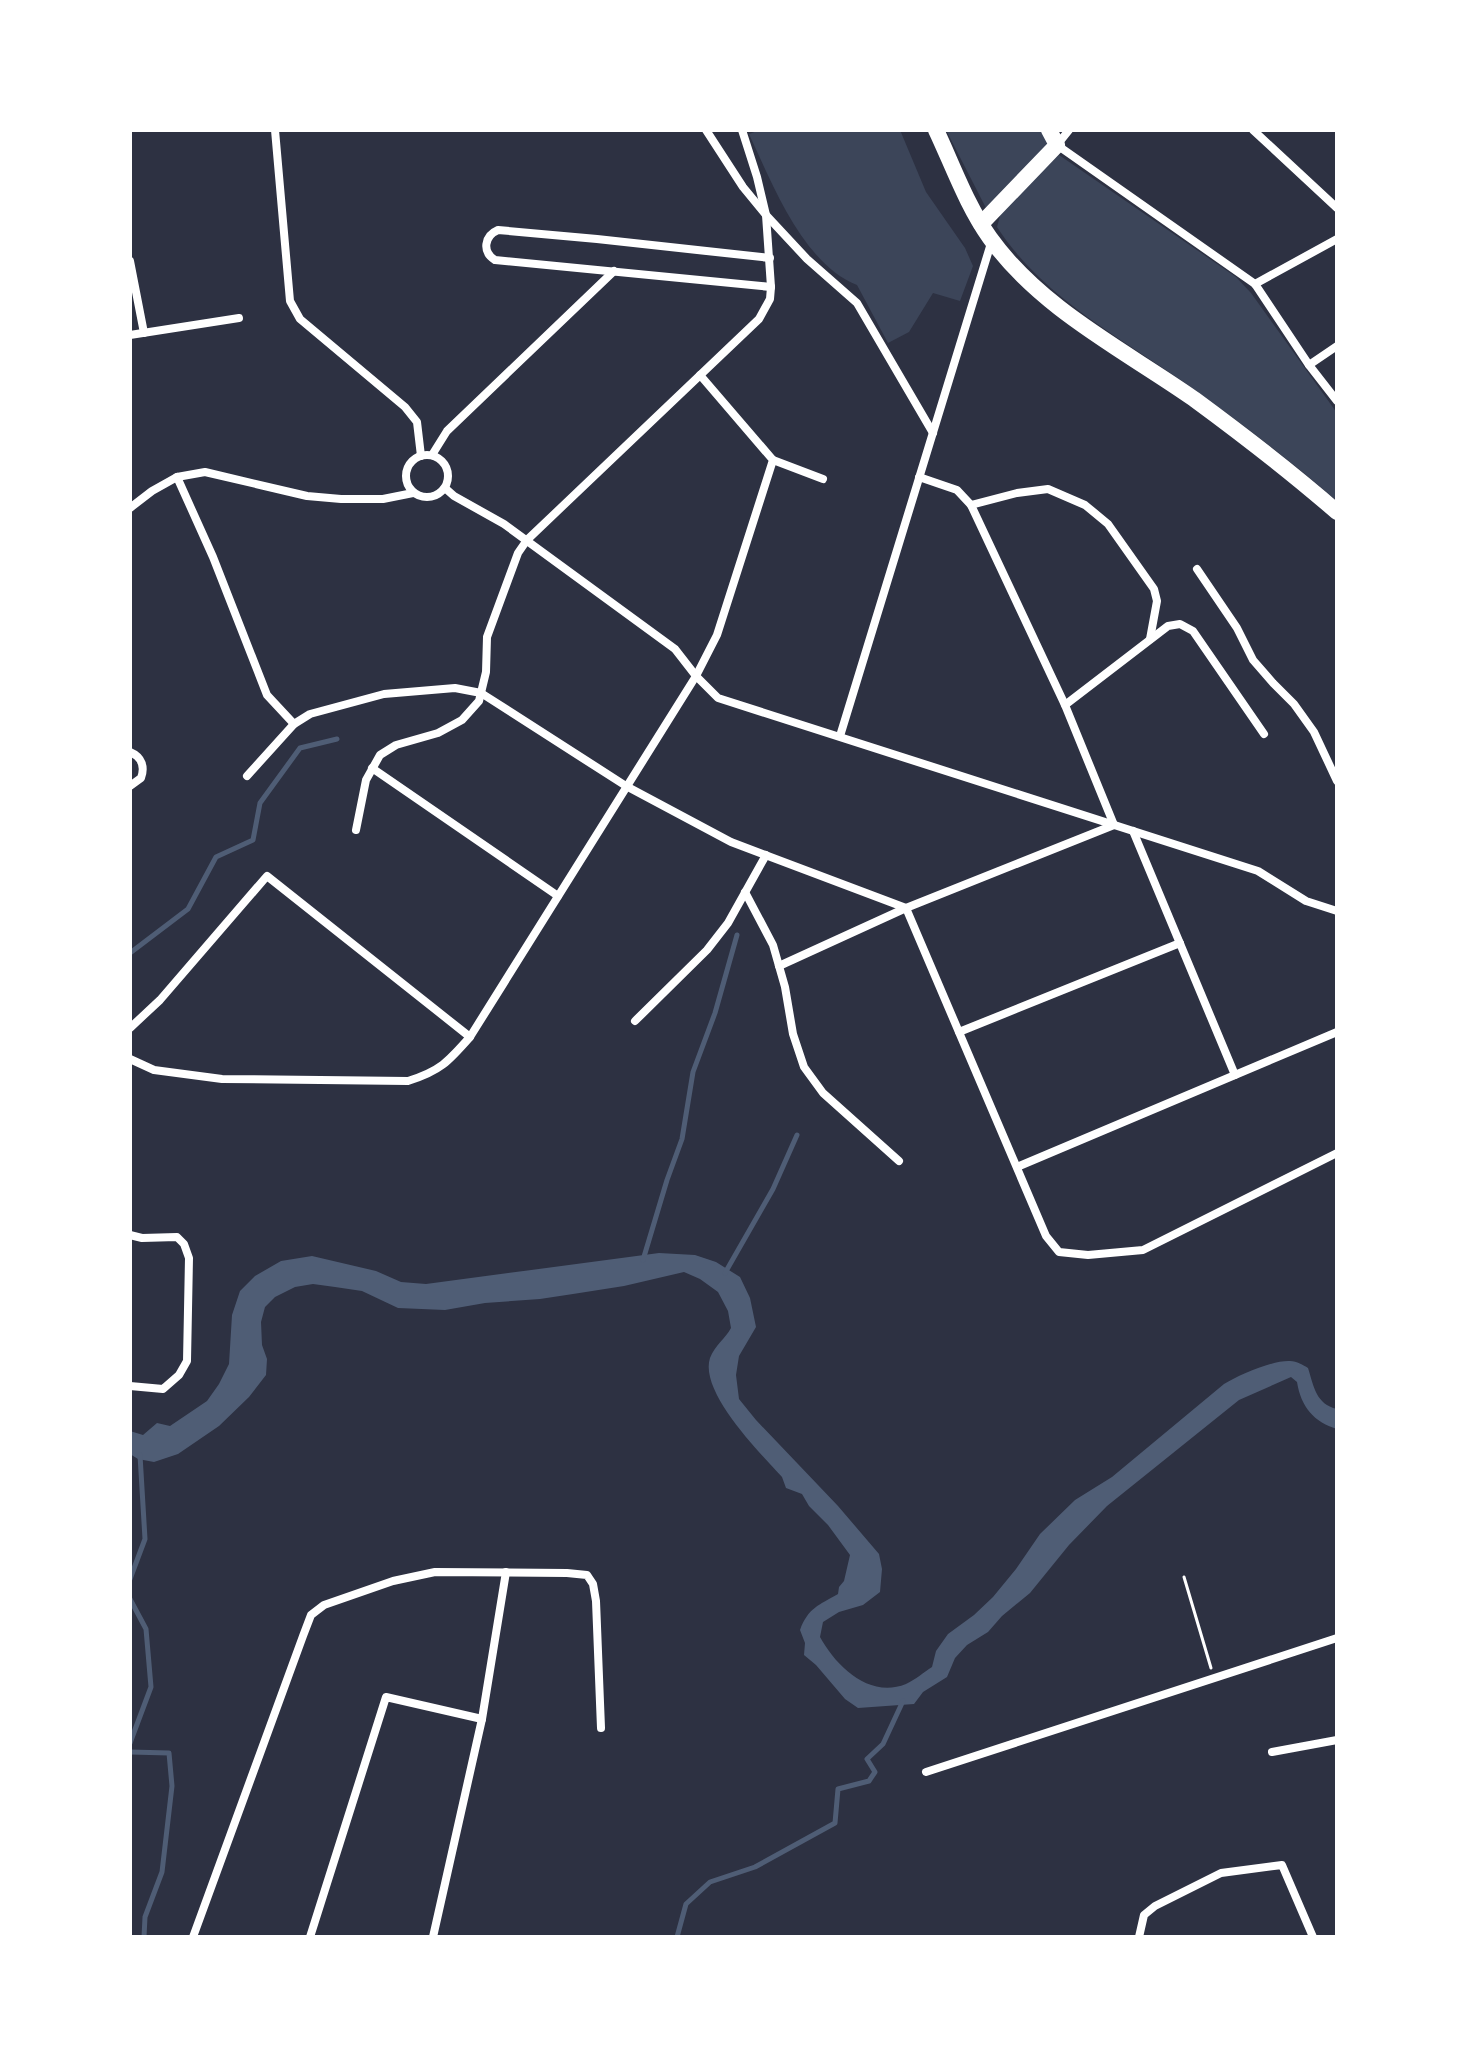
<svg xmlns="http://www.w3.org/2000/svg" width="1467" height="2067" font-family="Signika,sans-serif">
<rect width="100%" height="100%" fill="#2d3142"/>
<!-- green -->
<g fill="#3c4559">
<path d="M760,130H900L926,192L965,248L973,266L960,301L933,293L909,332L888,343L857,285C803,264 772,183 749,134Z"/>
<path d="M946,130H1040L1046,136L1048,144L987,210Z"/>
<path d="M1059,155L1236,277L1251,293L1337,413V501C1289,460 1239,421 1188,385C1121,338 1042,297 997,227L1002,209Z"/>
</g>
<!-- water -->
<path fill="#4f5d75" d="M659,1253L695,1255L716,1262L740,1277L750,1298L756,1327L739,1356L736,1375L739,1399L756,1420L838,1506L879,1554L882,1569L880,1592L863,1605L839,1612L823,1622L820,1637C836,1666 869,1699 906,1684C915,1680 924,1672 932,1667L936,1651L948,1634L974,1615L993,1597L1016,1569L1040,1534L1075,1500L1112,1477L1224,1384C1239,1375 1273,1360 1290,1361C1297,1361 1303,1365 1308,1368C1314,1387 1316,1404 1337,1409V1429C1314,1422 1301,1407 1297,1382L1291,1377L1239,1400L1107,1506L1069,1545L1030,1593L1002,1616L988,1632L967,1645L955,1658L947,1677L923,1692L914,1704L858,1708L845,1699L816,1665L804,1655L805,1643L800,1630C808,1608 819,1605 838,1594L839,1587L844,1581L850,1555L828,1525L809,1506L802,1494L786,1488L782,1477C760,1453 699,1392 710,1358C715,1345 725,1339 731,1328L728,1311L718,1292L700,1279L684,1272L624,1286L573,1294L540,1299L485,1303L445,1310L398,1308L362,1291L335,1287L313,1284L295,1287L275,1297L265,1307L261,1322L262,1345L267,1359L266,1375L249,1397L219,1426L178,1454L154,1462L138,1459L130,1454V1431L143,1435L157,1423L170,1426L207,1401L219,1384L229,1364L232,1315L240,1291L255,1276L281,1261L312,1256L376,1271L401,1282L426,1284Z"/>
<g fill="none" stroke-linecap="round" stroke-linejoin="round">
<!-- stream -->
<g stroke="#4f5d75" stroke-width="5">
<path d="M130,953L188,909L216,857L253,840L260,803L300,748L337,739"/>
<path d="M643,1260L667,1180L682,1139L693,1072L715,1013L737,935"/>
<path d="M725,1273L773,1189L797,1135"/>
<path d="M130,1579L145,1539L140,1455"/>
<path d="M130,1599L146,1629L151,1687L130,1743"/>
<path d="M130,1752L169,1753L172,1786L162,1872L145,1917L144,1937"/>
<path d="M677,1937L686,1904L710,1882L755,1867L835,1823L838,1789L869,1781L875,1772L867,1759L883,1744L903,1701"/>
</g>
<!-- path -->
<path stroke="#fff" stroke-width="3" d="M1184,1577L1211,1668"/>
<!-- minor -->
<g stroke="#fff" stroke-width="8">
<path d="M275,130L290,301L300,319L405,407L417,422L421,456"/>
<path d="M706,130L743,187L766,215L807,259L857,303L933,433"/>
<path d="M1069,130L1057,145L1255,284L1309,365L1337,401"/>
<path d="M1253,130L1337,208"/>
<path d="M770,258L597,239L498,230C484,236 482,252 495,260L771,287"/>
<path d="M130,261L144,333"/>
<path d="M1255,284L1337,239"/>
<path d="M130,335L239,318"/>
<path d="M1309,365L1337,346"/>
<circle cx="427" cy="476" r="21"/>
<path d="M432,455L447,431L614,271"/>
<path d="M773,460L823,479"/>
<path d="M177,477L213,557L267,695L294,724"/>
<path d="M919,477L957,490L971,505L1065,705L1114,825L906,908L1046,1236L1059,1252L1088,1255L1143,1250L1337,1153"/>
<path d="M445,488L454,496L504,524L675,649L696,676L718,698L1258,871L1306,901L1337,911"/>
<path d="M971,505L1017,493L1048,489L1085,505L1108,524L1154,589L1157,601L1150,639"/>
<path d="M130,508L152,491L177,477L205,472L307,496L341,499H383L413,493"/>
<path d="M1197,569L1237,628L1253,660L1273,683L1294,704L1314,732L1337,781"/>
<path d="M1065,705L1168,626L1180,624L1193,631L1264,734"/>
<path d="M840,736L992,240"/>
<path d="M130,752C142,757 145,767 141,778L130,786"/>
<path d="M372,768L558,896"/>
<path d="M247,776L294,724L310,714L384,694L455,688L481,693L626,786L731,842L906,908L779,966"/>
<path d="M356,830L366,780L380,755L396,745L438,733L462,720L479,701L486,672L487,637L518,553L527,540L759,319L770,299L771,287L766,215L757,177L742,130"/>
<path d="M1133,831L1235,1075"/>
<path d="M745,892L773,945L785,987L793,1034L804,1067L823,1093L899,1161"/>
<path d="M635,1021L707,950L728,923L766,855"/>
<path d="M130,1028L160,1000L267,876L470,1037"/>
<path d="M959,1032L1180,943"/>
<path d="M130,1059L154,1070L222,1079L408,1081C440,1071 448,1062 470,1037L696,676L717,635L773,460L700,375"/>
<path d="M1017,1167L1337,1032"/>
<path d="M130,1235L142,1238L177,1237L184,1244L189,1258L187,1361L179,1375L163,1389L130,1386"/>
<path d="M1272,1752L1337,1740"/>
<path d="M926,1772L1337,1638"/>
<path d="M193,1937L303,1636L311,1615L324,1605L393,1581L435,1572L567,1573L587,1575L593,1584L596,1601L601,1728"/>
<path d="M310,1937L386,1697L482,1719"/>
<path d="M433,1937L482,1719L506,1572"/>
<path d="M1139,1937L1144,1915L1155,1906L1221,1873L1282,1865L1313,1937"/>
</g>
<!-- primary -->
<g stroke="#fff" stroke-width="16">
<path d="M936,130C953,166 967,206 990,238C1041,309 1124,350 1194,399C1243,435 1291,472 1337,512"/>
<path d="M981,224L1057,145L1049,130"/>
</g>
</g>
<!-- border -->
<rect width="1467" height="2067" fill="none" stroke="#ffffff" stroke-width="264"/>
</svg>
